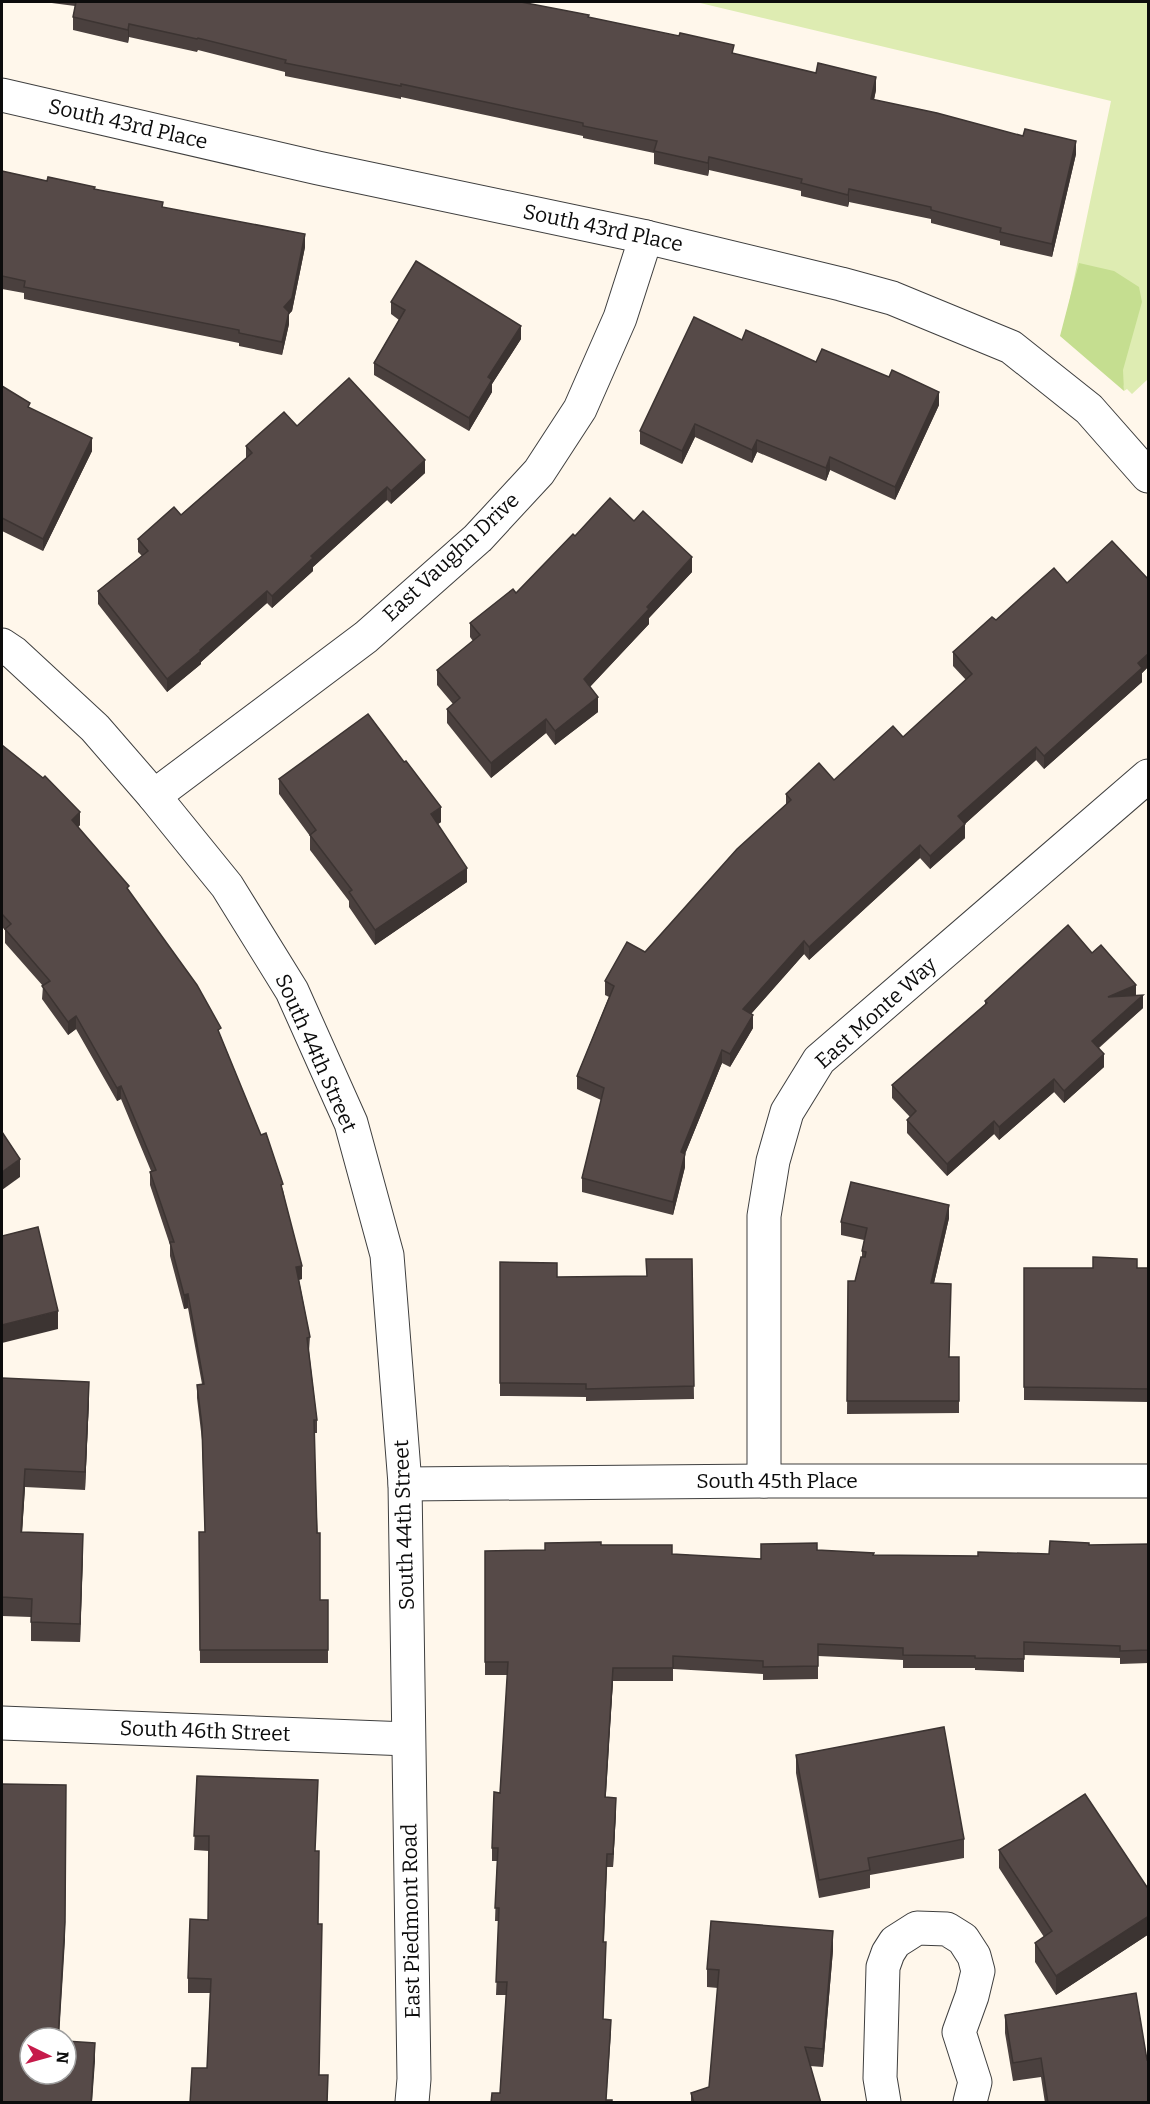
<svg xmlns="http://www.w3.org/2000/svg" width="1150" height="2104" font-family="Bitter,serif">
<rect width="100%" height="100%" fill="#fff7eb"/>
<!-- green -->
<path fill="#deecb2" d="M696,2H1148V379L1132,394L1127,389L1124,391V386L1063,332L1111,101Z"/>
<!-- forest -->
<path fill="#c5de90" d="M1079,263L1114,271L1139,287L1142,302L1123,370L1124,391L1060,336Z"/>
<g fill="none" stroke-linecap="round" stroke-linejoin="round">
<defs>
<g id="street">
<path d="M2,95L318,168L646,237L841,284L892,298L1011,347L1089,409L1148,476"/>
<path d="M2,645L14,653L95,728L154,796L227,886L292,991L351,1123L387,1255L405,1484L414,2079L412,2102"/>
<path d="M154,796L366,637L478,538L539,472L580,409L620,318L646,237"/>
<path d="M764,1481V1216L773,1161L787,1112L819,1060L1148,776"/>
<path d="M405,1484L764,1481H1148"/>
<path d="M2,1723L408,1739"/>
<path d="M884,2102L880,2078L883,1967L888,1953L895,1942L917,1928L947,1929L963,1939L974,1956L978,1971L972,1996L959,2032L975,2082L970,2102"/>
</g>
</defs>
<!-- street casing -->
<use href="#street" stroke="#3f3f3f" stroke-width="35"/>
<!-- street -->
<use href="#street" stroke="#fff" stroke-width="33"/>
</g>
<!-- wall -->
<g fill="#4a403e">
<path d="M44,2H521L589,17L876,90L874,100L1076,154L1052,257L1000,245V241L931,223V219L849,202L848,207L801,196V191L709,170L708,176L654,164V153L583,138V136L401,97V99L285,76V72L198,50L197,52L129,37L128,43L73,30V17L75,6Z"/>
<path d="M2,171L47,181L95,189L305,247L292,311L289,314V324L282,355L239,346V343L24,299V293L2,289Z"/>
<path d="M391,302L521,339L492,384V392L469,431L374,375V363L399,320L391,314Z"/>
<path d="M742,340L816,362L939,405L895,500L830,470L826,481L757,452L752,463L695,437L682,464L640,444V431Z"/>
<path d="M2,386L30,408L92,451L43,551L2,531Z"/>
<path d="M297,426L425,473L391,504L387,500L313,567V571L272,608L267,603L201,662V664L167,692L98,604V591L142,556L138,552V539L181,515L246,458V446Z"/>
<path d="M634,521L692,572L649,618V624L590,687L598,712L555,745L546,733L491,778L447,723V709L453,704L437,685V670L473,641L470,637V623L516,593L575,536Z"/>
<path d="M1149,580V666L1142,673V682L1044,769L1036,760L965,824V838L930,869L920,858L809,960L804,954L751,1014L753,1028L730,1067L722,1063L685,1154V1167L673,1215L582,1192V1178L601,1100L577,1089V1076L609,997L605,995V981L645,952L786,805V794L834,780L903,737L966,680L953,666V652L996,620L1067,583Z"/>
<path d="M2,745L80,825L78,827L129,891L221,1037L283,1190L302,1279L299,1280L310,1337L309,1351L317,1420V1433H314L320,1600H328V1663H200L199,1532H205L202,1440L197,1398V1385L202,1384L188,1308L184,1309L170,1256V1245L150,1185V1172L151,1171L121,1099L117,1101L76,1029L68,1035L42,999L43,986L5,943V930L2,927Z"/>
<path d="M279,779L441,822L438,824L467,882L375,945L349,907V901L310,850V836L279,794Z"/>
<path d="M1092,953L1136,996L1143,1008L1099,1048L1104,1067L1064,1103L1054,1092L999,1140L994,1134L947,1176L907,1133V1120L910,1117L892,1098V1085L985,1005V1001Z"/>
<path d="M949,1218L934,1283L949,1357H959V1413L847,1414L848,1281H855L862,1257V1251L864,1240L841,1235V1222Z"/>
<path d="M692,1259L694,1399L586,1401V1397L500,1396V1262L557,1277L647,1276Z"/>
<path d="M1024,1268H1149V1402L1024,1400Z"/>
<path d="M2,1378L89,1400L85,1490L25,1487L22,1532L83,1552L80,1642L31,1641V1617L2,1616Z"/>
<path d="M1149,1544V1663L1120,1664V1658L1024,1655V1672L975,1670V1668H903V1660L818,1656V1679L763,1680V1674L673,1669V1681H613L605,1797L616,1811L613,1867H607L604,1942L606,1955L603,2019L611,2032L500,2093L506,1995H496L499,1921H495L497,1861H492V1848L500,1793L508,1675H485V1551L545,1550L601,1545L672,1554L761,1559L817,1550L873,1555L978,1556L1049,1554L1089,1545Z"/>
<path d="M796,1755L964,1839V1858L870,1875V1888L819,1898L796,1773Z"/>
<path d="M197,1776L316,1851L318,1924L319,2075L328,2089L327,2103H190L207,2068L210,1993H188V1978L208,1920L209,1851L194,1850Z"/>
<path d="M999,1850L1149,1890V1934L1056,1995L1035,1962V1943L1044,1937L999,1868Z"/>
<path d="M833,1950L823,2067L810,2066L821,2103H691V2093L709,2087L718,1988L707,1987V1969Z"/>
<path d="M1005,2015L1149,2103H1045L1041,2077L1013,2081L1005,2033Z"/>
</g>
<!-- shaded-wall -->
<g fill="#3c3432">
<path d="M129,24V37L128,43V30Z"/>
<path d="M876,77V90L871,112V99Z"/>
<path d="M1076,141V154L1052,257V244Z"/>
<path d="M709,157V170L708,176V163Z"/>
<path d="M849,189V202L848,207V195Z"/>
<path d="M305,234V247L292,311L289,314V324L282,355L284,307Z"/>
<path d="M521,326V339L492,384V392L469,431V418L488,377Z"/>
<path d="M939,392V405L895,500V487Z"/>
<path d="M695,424V437L682,464V451Z"/>
<path d="M92,438V451L43,551V539Z"/>
<path d="M757,440V452L752,463V450Z"/>
<path d="M830,457V470L826,481V468Z"/>
<path d="M425,460V473L391,504V491Z"/>
<path d="M387,487V500L313,567V571L272,608V596L311,556Z"/>
<path d="M692,557V572L649,618V624L584,693V679L647,607Z"/>
<path d="M267,591V603L201,662V664L167,692V679Z"/>
<path d="M1149,653V666L1142,673V682L1044,769V756Z"/>
<path d="M598,697V712L555,745V731Z"/>
<path d="M546,719V733L491,778V763Z"/>
<path d="M1036,747V760L958,830V816Z"/>
<path d="M441,807V822L431,829V814Z"/>
<path d="M80,812V825L72,833V820Z"/>
<path d="M965,824V838L930,869V856Z"/>
<path d="M920,845V858L809,960V947Z"/>
<path d="M467,868V882L375,945V930Z"/>
<path d="M804,941V954L743,1023V1009Z"/>
<path d="M1136,985V997H1108Z"/>
<path d="M1143,995V1008L1092,1053V1041Z"/>
<path d="M753,1015V1028L730,1067V1054Z"/>
<path d="M76,1016V1029L68,1035V1022Z"/>
<path d="M722,1050V1063L685,1154V1167L673,1215V1202L681,1152Z"/>
<path d="M1104,1054V1067L1064,1103V1091Z"/>
<path d="M1054,1079V1092L999,1140V1127Z"/>
<path d="M121,1086V1099L117,1101V1088Z"/>
<path d="M994,1121V1134L947,1176V1164Z"/>
<path d="M20,1159V1177L2,1190V1172Z"/>
<path d="M949,1205V1218L931,1296V1283Z"/>
<path d="M302,1266V1279L296,1280V1267Z"/>
<path d="M188,1294V1308L184,1309V1295Z"/>
<path d="M58,1311V1329L2,1343V1325Z"/>
<path d="M89,1382V1400L85,1490V1472Z"/>
<path d="M25,1469V1487L21,1550V1532Z"/>
<path d="M83,1534V1552L80,1642V1624Z"/>
<path d="M613,1668V1681L605,1810V1797Z"/>
<path d="M66,1785L65,1940L59,2038H58Z"/>
<path d="M616,1798V1811L613,1867V1854Z"/>
<path d="M1149,1916V1934L1056,1995V1976Z"/>
<path d="M833,1931V1950L823,2067V2049Z"/>
<path d="M611,2020V2032L606,2103Z"/>
<path d="M95,2043V2061L92,2103H91Z"/>
</g>
<!-- building -->
<g fill="#564a48" stroke="#3c3432" stroke-width="1.5">
<path d="M76,2H521L589,15L588,17L679,36L680,33L734,45L732,53L816,73L818,63L876,77L871,99L937,113L1023,136L1025,129L1076,141L1052,244L1000,232L1001,228L931,210V207L849,189L848,195L801,183L802,179L709,157L708,163L654,151L657,141L583,126V123L401,84V86L285,63L286,60L198,38L197,39L129,24L128,30L73,17Z"/>
<path d="M2,171L47,181L48,177L95,187L94,189L163,202L162,207L305,234L292,298L284,307L289,312L282,342L239,333V330L24,287L25,281L2,276Z"/>
<path d="M416,261L521,326L488,377L492,380L469,418L374,363L405,310L391,302Z"/>
<path d="M694,317L742,340L746,330L816,362L822,349L889,377L892,370L939,392L895,487L830,457L826,468L757,440L752,450L695,424L682,451L640,431Z"/>
<path d="M349,378L425,460L391,491L387,487L311,556L313,558L272,596L267,591L200,650L201,651L167,679L98,591L148,551L138,539L174,507L181,515L252,453L246,446L284,412L297,426Z"/>
<path d="M2,386L30,403L28,407L92,438L43,539L2,518Z"/>
<path d="M610,498L634,521L643,511L692,557L647,607L649,609L584,679L598,697L555,731L546,719L491,763L447,709L460,698L437,670L480,635L470,623L513,589L516,593L573,534L575,536Z"/>
<path d="M1112,541L1149,580V653L1138,663L1142,668L1044,756L1036,747L958,816L965,824L930,856L920,845L809,947L804,941L743,1009L753,1015L730,1054L722,1050L681,1152L685,1154L673,1202L582,1178L604,1088L577,1076L614,986L605,981L627,942L645,952L737,849L791,800L786,794L819,763L834,780L893,726L903,737L972,674L953,652L992,617L996,620L1054,568L1067,583Z"/>
<path d="M368,714L404,762L406,761L441,807L431,814L467,868L375,930L349,892L352,890L310,835L316,830L279,779Z"/>
<path d="M2,745L43,778L45,776L80,812L72,820L129,886L127,888L197,985L221,1028L218,1030L261,1135L266,1133L283,1184L281,1185L302,1266L296,1267L310,1337L307,1338L317,1420H314L317,1533H320V1600H328V1650H200L199,1532H205L202,1426L197,1385L204,1384L188,1294L184,1295L170,1242H174L150,1172L156,1170L121,1086L117,1088L76,1016L68,1022L42,986L50,981L5,929L11,924L2,914Z"/>
<path d="M1068,925L1092,953L1101,945L1136,985L1108,997L1143,995L1092,1041L1104,1054L1064,1091L1054,1079L999,1127L994,1121L947,1164L907,1120L916,1111L892,1085L987,1003L985,1001Z"/>
<path d="M2,1132L20,1159L2,1172Z"/>
<path d="M851,1182L949,1205L931,1283L951,1284L949,1357H959V1401H847L848,1281H855L861,1257H865L866,1252L862,1251L867,1228L841,1222Z"/>
<path d="M38,1227L58,1311L2,1325V1236Z"/>
<path d="M1093,1257L1137,1259V1268H1149V1389L1024,1387V1268H1093Z"/>
<path d="M646,1259H692L694,1386L586,1389V1384L500,1383V1262L557,1263V1277L647,1276Z"/>
<path d="M2,1378L89,1382L85,1472L25,1469L21,1532L83,1534L80,1624L31,1622L32,1599L2,1597Z"/>
<path d="M1050,1541L1089,1543V1545L1149,1544V1650L1120,1651V1646L1024,1642V1659L975,1658V1656L903,1655V1648L818,1644V1666L763,1667V1661L673,1656V1668H613L605,1797L616,1798L613,1854H607L603,1942H606L603,2019L611,2020L606,2100H612V2103H491L492,2093H500L507,1982H496L499,1908H495L498,1848H492L494,1792L500,1793L508,1662H485V1551L545,1550V1543L601,1542V1545H672V1554L761,1559V1544L817,1543V1550L874,1553L873,1555L978,1556V1552L1049,1554Z"/>
<path d="M944,1727L964,1839L868,1858L870,1870L819,1880L796,1755Z"/>
<path d="M197,1776L318,1780L315,1851H319L318,1924H322L319,2075H328L327,2103H190L192,2068H207L211,1979L188,1978L190,1919L208,1920L209,1836H194Z"/>
<path d="M2,1784L66,1785L65,1922L58,2038H30V2074H66V2041L95,2043L91,2103H2Z"/>
<path d="M1085,1794L1149,1890V1916L1056,1976L1035,1943L1052,1931L999,1850Z"/>
<path d="M711,1921L833,1931L823,2049L805,2047L821,2103H694L691,2093L709,2087L719,1970L707,1969Z"/>
<path d="M1136,1993L1147,2060H1149V2103H1048L1041,2058L1013,2063L1005,2015Z"/>
</g>
<g text-anchor="middle" dominant-baseline="central" stroke-width="6" stroke-linejoin="round" paint-order="stroke">
<!-- street labels -->
<g font-size="21" fill="#0c0c0c" stroke="#fff">
<text transform="translate(128 124) rotate(13)">South 43rd Place</text>
<text transform="translate(603 228) rotate(12)">South 43rd Place</text>
<text transform="translate(451 557) rotate(-43)">East Vaughn Drive</text>
<text transform="translate(876 1013) rotate(-42)">East Monte Way</text>
<text transform="translate(316 1053) rotate(66)">South 44th Street</text>
<text x="777" y="1481">South 45th Place</text>
<text transform="translate(404 1525) rotate(-92)">South 44th Street</text>
<text transform="translate(205 1731) rotate(2)">South 46th Street</text>
<text transform="translate(411 1921) rotate(-91)">East Piedmont Road</text>
</g>
</g>
<!-- border -->
<rect width="1150" height="2104" fill="none" stroke="#0c0c0c" stroke-width="6"/>
<!-- north arrow -->
<g transform="translate(48 2056) rotate(95)"><circle r="28" fill="#ffffff" stroke="#9e9e9e" stroke-width="1.5"/>
<path d="M0-4.5L10 22L0 15L-10 22Z" fill="#c61a4a"/>
<text y="-9" font-size="16" font-weight="bold" text-anchor="middle" fill="#0c0c0c">N</text>
</g>
</svg>
